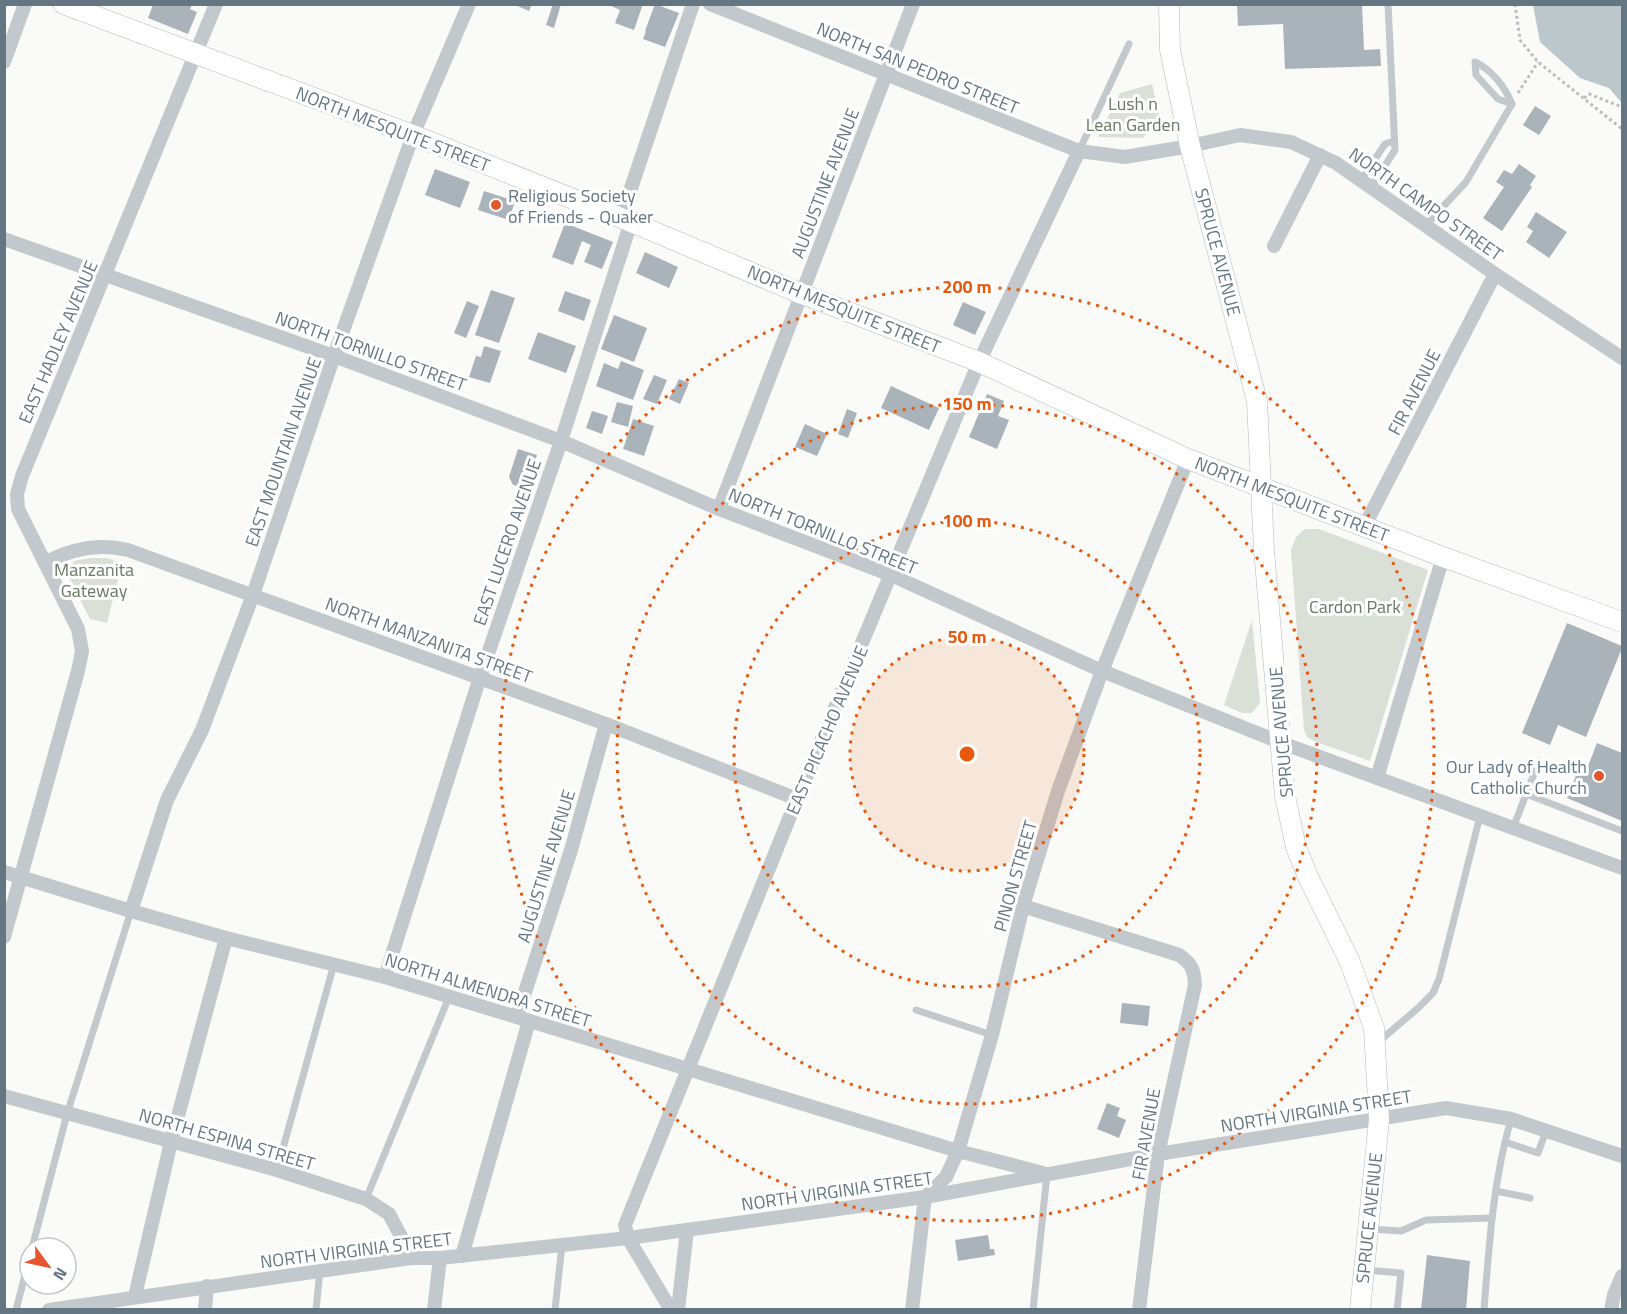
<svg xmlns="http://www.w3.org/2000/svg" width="1627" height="1314" font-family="'Titillium Web',sans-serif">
<rect width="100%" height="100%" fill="#fafaf8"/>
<!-- green -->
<g fill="#dadfd7">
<path d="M1152,84L1159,114L1143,138L1098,137L1120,93Z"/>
<path d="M1305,529H1319L1428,570L1370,761L1314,741L1307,737L1304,730L1291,550L1296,537Z"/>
<path d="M90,558H107L122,563L107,623L90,619L68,576V571L74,561Z"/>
<path d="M1252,620L1260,703L1252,713H1242L1224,705Z"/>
</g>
<!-- water -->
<path fill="#bbc7cb" d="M1533,5H1622V103L1609,88L1580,78L1540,42Z"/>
<!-- building -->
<g fill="#aab3b9">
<path d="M513,4H532L529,11Z"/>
<path d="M553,4H561L554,28L546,25Z"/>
<path d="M607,4H643L634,30L615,23L620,10Z"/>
<path d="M655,4L679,13L665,47L643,39L646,31H645Z"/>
<path d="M1237,4H1362L1364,50L1380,49L1381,66L1285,69L1283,24L1238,26Z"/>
<path d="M153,5H192L190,9L197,12L188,34L148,18Z"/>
<path d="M1535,106L1551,116L1539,135L1523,125Z"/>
<path d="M1519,164L1536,176L1530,185L1532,187L1502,231L1483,218L1504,187L1496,182L1504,170L1512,174Z"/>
<path d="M435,169L470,182L460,208L425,195Z"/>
<path d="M484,191L515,201L509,220L478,210Z"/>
<path d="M1536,212L1567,232L1549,258L1526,242L1533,231L1527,227Z"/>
<path d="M565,223L613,242L602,269L584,262L591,245L582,241L573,265L552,257Z"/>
<path d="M645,252L678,267L669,288L636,273Z"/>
<path d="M491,290L515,298L499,343L475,335Z"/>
<path d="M565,291L591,300L584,321L558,311Z"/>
<path d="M467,301L479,306L466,338L454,333Z"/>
<path d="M963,302L986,312L975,335L953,325Z"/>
<path d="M614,315L647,328L634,362L601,349Z"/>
<path d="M538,332L576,346L566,373L528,359Z"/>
<path d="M484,346L501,351L490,383L469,377L476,356L481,357Z"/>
<path d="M621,361L644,370L633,400L596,386L604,363L618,369Z"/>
<path d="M654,375L667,380L657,404L643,399Z"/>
<path d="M679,379L689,383L680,404L669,399Z"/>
<path d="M891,386L939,408L929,430L881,408Z"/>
<path d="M987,394L1004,401L998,416L1009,420L997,449L969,437Z"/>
<path d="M617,402L633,406L628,427L611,422Z"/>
<path d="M847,409L857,413L848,438L838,434Z"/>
<path d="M592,411L608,416L602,434L586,428Z"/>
<path d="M633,419L654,426L644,456L623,449Z"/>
<path d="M805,424L827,434L817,456L795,447Z"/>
<path d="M518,449L537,455L528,483L521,487L513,485L509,477Z"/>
<path d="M1567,623L1622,646V648L1586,737L1558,725L1550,745L1522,733Z"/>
<path d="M1597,743L1622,753V821L1567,798L1581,763L1588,766Z"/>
<path d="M1122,1003L1150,1006L1148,1026L1120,1023Z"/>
<path d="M1107,1103L1120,1108L1117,1116L1126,1120L1119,1138L1097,1129Z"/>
<path d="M988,1235L990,1249H994L995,1255L958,1261L955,1240Z"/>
<path d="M1427,1255L1470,1261L1466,1310H1421Z"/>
</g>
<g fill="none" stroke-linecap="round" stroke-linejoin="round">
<defs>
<g id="secondary">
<path d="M63,4L413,135L631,222L802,294L979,362L1188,459L1443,557L1622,622"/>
<path d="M1169,4L1170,50L1190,146L1257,401L1264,550L1285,796L1296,847L1308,877L1350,962L1374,1028L1379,1120L1360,1310"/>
</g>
</defs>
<!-- secondary casing -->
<use href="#secondary" stroke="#b3babf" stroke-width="21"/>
<!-- path -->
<g stroke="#bbbfc2" stroke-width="3" stroke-dasharray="3 3" stroke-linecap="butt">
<path d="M1515,4L1520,40L1538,62L1622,129"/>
<path d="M1518,93L1538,62"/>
<path d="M1584,98L1589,94L1622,107"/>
</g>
<!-- lane -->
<g stroke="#c3c8cc" stroke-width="7">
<path d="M1475,62C1492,70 1505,87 1512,104L1498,99L1476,75Z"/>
<path d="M1079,151L1129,44"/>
<path d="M1361,180L1385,144L1394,141"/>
<path d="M1371,187L1395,150L1388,4"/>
<path d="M1426,225L1466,182L1512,104"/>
<path d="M1526,794L1622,831"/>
<path d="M1513,828L1539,761"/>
<path d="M916,1010L992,1035"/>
<path d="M1377,1043L1417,1009L1433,993L1439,979L1480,816"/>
<path d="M1505,1142L1538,1153L1546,1131"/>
<path d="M277,1170L334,964"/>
<path d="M1496,1191L1530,1198"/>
<path d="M366,1199L449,997"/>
<path d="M1371,1229L1401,1231L1426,1220L1492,1218"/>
<path d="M32,1248L67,1114L131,911"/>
<path d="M1365,1270L1401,1273L1397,1310"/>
<path d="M16,1310L30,1256"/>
<path d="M316,1310L320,1270"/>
<path d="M555,1310L562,1245"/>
<path d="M1033,1310L1047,1174"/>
<path d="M1484,1310C1489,1246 1493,1181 1511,1119"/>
</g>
<!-- street -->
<g stroke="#c3c8cc" stroke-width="14">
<path d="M710,4L1079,151"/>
<path d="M4,62L25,4"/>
<path d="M621,218L693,4"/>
<path d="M4,239L334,356L561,441L719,509L891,575L1102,671L1282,743L1622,868"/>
<path d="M1274,246L1320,155"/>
<path d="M719,509L913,4"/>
<path d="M1364,527L1495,274"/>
<path d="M45,563C72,548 99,543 128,550L606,724L797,799"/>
<path d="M1377,778L1443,557"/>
<path d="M4,872L131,911L226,938L385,977L958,1151L1043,1173"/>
<path d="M1023,906L1179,955C1192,964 1194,969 1195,985L1158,1154L1139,1310"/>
<path d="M131,911L167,800L202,730L253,595L334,356L413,135L469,4"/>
<path d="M4,937L78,671L82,651L78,629L18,509L17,494L22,476L216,4"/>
<path d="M385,977L480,677L561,441L631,222"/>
<path d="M517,1017L571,850L606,724"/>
<path d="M4,1096L277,1170L366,1199L389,1214L403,1240L411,1258"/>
<path d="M462,1256L529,1021"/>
<path d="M135,1296L171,1142L226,938"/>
<path d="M49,1310L411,1258H440L628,1238L925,1197L1158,1154L1446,1108L1511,1119L1622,1156"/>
<path d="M205,1310L207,1286"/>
<path d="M434,1310L440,1258"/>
<path d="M671,1310L628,1238L625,1225L797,799L979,362L1079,151L1125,157L1190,146L1240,135L1291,142L1336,163L1495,274L1622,358"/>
<path d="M678,1310L687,1230"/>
<path d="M912,1310L925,1197L946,1177L958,1151L992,1035L1023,906L1058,791L1102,671L1188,459"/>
<path d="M1611,1310L1614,1295L1622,1276"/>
</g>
<!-- secondary -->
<use href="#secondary" stroke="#fff" stroke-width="20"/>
</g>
<!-- distance rings -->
<circle cx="967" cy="754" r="117" fill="#e8590c" fill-opacity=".12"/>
<g fill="none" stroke="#e8590c" stroke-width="3" stroke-dasharray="3 6">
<circle cx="967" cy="754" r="117"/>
<circle cx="967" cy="754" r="233"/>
<circle cx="967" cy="754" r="350"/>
<circle cx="967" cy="754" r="467"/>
</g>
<!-- markers -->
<g fill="#e4572e" stroke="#fff" stroke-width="2">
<circle cx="496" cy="205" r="6"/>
<circle cx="1599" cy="776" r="6"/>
</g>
<g text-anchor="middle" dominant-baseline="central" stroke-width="6" stroke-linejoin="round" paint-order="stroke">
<!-- street labels -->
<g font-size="18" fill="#657683" stroke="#fff">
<text transform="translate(918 68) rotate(22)">NORTH SAN PEDRO STREET</text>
<text transform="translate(393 129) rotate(21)">NORTH MESQUITE STREET</text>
<text transform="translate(825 183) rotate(-69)">AUGUSTINE AVENUE</text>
<text transform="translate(1426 204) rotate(35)">NORTH CAMPO STREET</text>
<text transform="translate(1218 252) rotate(75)">SPRUCE AVENUE</text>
<text transform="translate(844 309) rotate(22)">NORTH MESQUITE STREET</text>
<text transform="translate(58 342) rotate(-67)">EAST HADLEY AVENUE</text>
<text transform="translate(371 351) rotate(20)">NORTH TORNILLO STREET</text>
<text transform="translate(1414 392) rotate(-63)">FIR AVENUE</text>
<text transform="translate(283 452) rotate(-71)">EAST MOUNTAIN AVENUE</text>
<text transform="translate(1292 499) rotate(21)">NORTH MESQUITE STREET</text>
<text transform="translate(823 531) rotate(22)">NORTH TORNILLO STREET</text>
<text transform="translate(507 542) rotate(-71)">EAST LUCERO AVENUE</text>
<text transform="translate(429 640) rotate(20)">NORTH MANZANITA STREET</text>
<text transform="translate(827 730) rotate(-67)">EAST PICACHO AVENUE</text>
<text transform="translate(1281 732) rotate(-95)">SPRUCE AVENUE</text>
<text transform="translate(546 866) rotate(-73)">AUGUSTINE AVENUE</text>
<text transform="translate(1015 876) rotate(-74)">PINON STREET</text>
<text transform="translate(488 990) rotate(17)">NORTH ALMENDRA STREET</text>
<text transform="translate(1316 1111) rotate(-9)">NORTH VIRGINIA STREET</text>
<text transform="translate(1146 1134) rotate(-80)">FIR AVENUE</text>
<text transform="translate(227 1139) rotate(16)">NORTH ESPINA STREET</text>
<text transform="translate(837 1191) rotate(-8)">NORTH VIRGINIA STREET</text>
<text transform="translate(1369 1218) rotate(-84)">SPRUCE AVENUE</text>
<text transform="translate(356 1250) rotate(-7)">NORTH VIRGINIA STREET</text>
</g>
<!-- park labels -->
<g font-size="18" fill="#687a64" stroke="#fff">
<text x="1133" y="103">Lush n<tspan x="1133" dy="21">Lean Garden</tspan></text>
<text x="94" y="569">Manzanita<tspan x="94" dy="21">Gateway</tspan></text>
<text x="1355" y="606">Cardon Park</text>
</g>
<!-- poi labels -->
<g font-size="18" fill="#657683" stroke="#fff" text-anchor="start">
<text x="508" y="195">Religious Society<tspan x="508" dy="21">of Friends - Quaker</tspan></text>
<text x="1587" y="766" text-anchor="end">Our Lady of Health<tspan x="1587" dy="21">Catholic Church</tspan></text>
</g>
</g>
<circle cx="967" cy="754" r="9" fill="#e8590c" stroke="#fff" stroke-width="3"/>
<g font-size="18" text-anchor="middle" font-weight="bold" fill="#e8590c" stroke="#fff" stroke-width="6" stroke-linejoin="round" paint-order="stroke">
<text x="967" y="293">200 m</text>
<text x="967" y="410">150 m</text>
<text x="967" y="527">100 m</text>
<text x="967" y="643">50 m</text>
</g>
<!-- border -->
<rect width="1627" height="1314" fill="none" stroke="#657683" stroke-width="12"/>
<!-- north arrow -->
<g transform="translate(48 1266) rotate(123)"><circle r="28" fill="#ffffff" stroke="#c1c8cd" stroke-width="1.5"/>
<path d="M0-4.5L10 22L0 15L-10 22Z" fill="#e4572e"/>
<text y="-9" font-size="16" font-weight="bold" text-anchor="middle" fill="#657683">N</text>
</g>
</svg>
